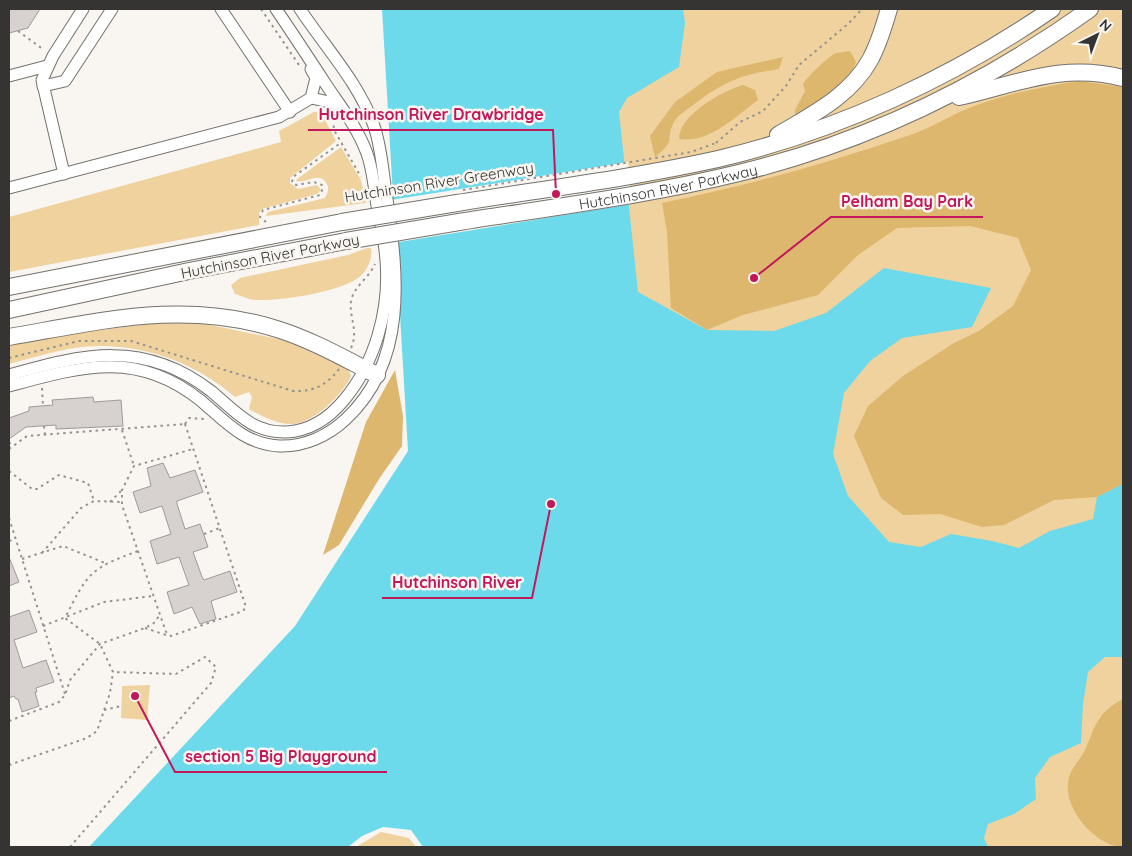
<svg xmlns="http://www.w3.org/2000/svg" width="1132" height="856" font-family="Quicksand,sans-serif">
<rect width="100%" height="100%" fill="#f9f6f1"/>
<!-- green -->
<g fill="#efd29d">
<path d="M531,9H1123V847H577Z"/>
<path d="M314,112H319L322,114L336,141L290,178V183L298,189L317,185L321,190L317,194L262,209L259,213V225L9,272V217L281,142L279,131Z"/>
<path d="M341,147L361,180L366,203L266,216L268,212L325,198C328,192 330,188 326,183C319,171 306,184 296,181L297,179Z"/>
<path d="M367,248H371C373,258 367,272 358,278C339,292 281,301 257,300C250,300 242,296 235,294L231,285L240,278L348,255Z"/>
<path d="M196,322L288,341L348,369L351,376C343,394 314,423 293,424C278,425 261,416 249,409L252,397L249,392L235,397C190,358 128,338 68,349C48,353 28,359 9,364V342L155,323Z"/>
<path d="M150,685L147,720L121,718L122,686Z"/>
<path d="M381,832L409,838L416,847H356Z"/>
</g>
<!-- forest -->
<g fill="#deb76e">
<path d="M850,51L856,62C847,87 822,101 801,115H795V110L805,91L803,84C808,76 826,59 834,54C838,52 845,52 850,51Z"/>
<path d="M783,57L779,69C740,75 723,82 692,106C686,110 677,116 674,122C664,141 678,139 655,157L650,136L675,102L717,72Z"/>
<path d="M1079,81L1123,87V484L1097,497L1054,500L1004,525L982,527L940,514L903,515L881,498L854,436L868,406L903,376L954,343L979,331L1013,306L1031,270L1018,238L970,226L897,228L858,255L818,295L743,315L707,330L671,308L667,232L662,203C746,186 829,163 910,135C931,128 949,116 969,108C1005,94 1041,87 1079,81Z"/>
<path d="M743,85L755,90L758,100C736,116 709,144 679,139C679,115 722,91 743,85Z"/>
<path d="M395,370L403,416L402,446L379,479L339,545L323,555L366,422Z"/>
<path d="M1123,699V847C1097,847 1065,811 1068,784C1069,769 1079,762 1085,750C1090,740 1093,727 1100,718C1104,711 1116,702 1123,699Z"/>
</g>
<!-- water -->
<path fill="#6ddaeb" d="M382,9H683L685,23L679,67L627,98L619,112L638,292L707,330L774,331L826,313L884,268L991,288L972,327L902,338L870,361L844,393L833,454L848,496L889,542L921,547L951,534L992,541L1019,548L1050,531L1093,519L1097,497L1123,484V657H1105L1088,672L1083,704L1081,743L1050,757L1035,778L1036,799L1014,814L988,824L984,838L988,847H423L411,830L383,827L362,836L348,847H89L295,626L408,451Z"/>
<!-- pier -->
<path fill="#f9f6f1" d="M628,162L632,204L393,243L391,200Z"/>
<!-- building -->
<g fill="#d7d2cf" stroke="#9f9a97">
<path d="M9,9H40L28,28L9,33Z"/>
<path d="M93,397L94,402L121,400L123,426L56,429V425L26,427L9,439V418L29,411V407L53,405L52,400Z"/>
<path d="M163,463L170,478L195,470L203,492L177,501V504L185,529L200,524L208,547L193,552L202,577L204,580L230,571L237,592L211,601L216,619L200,624L192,607L174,614L167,592L189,585L179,557L157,564L150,541L171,534L162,506L140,513L133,492L151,486L147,468Z"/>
<path d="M9,557L19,582L9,586Z"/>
<path d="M29,610L37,632L14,640L23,668L46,660L54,682L36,688L37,692H35L39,706L22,712L18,699H16L14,696L9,698V617Z"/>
</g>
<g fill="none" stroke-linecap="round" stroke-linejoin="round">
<defs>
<g id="minor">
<path d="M221,9L290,112"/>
<path d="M9,76L47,66"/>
<path d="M43,86L65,81L112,9"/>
<path d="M311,98L316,78L311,69"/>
<path d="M64,174L42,80L53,56L83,9"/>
<path d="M9,188L279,117L311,98L334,103L339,109"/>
<path d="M9,375C83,354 144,339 211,391C235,411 252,433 286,432C310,431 329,418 344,400C375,363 390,310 386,261C385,243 381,224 377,206C374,188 373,168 366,151C357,127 341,107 327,86C310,60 293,34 276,9"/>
<path d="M9,386C80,367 136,349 200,400C225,421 244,444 279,446C304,447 328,436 346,419C408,361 398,275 387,199C383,175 382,149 374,126C359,83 325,47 300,9"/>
</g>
<g id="highway">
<path d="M959,97C1017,84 1062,62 1123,78"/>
<path d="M778,135C813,114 850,96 870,60C879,44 884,26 889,9"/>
<path d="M457,203C544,189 632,178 718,159C837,131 952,78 1052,9"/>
<path id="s1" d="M459,222C554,207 650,195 743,172C869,141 985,84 1090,9"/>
<path d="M9,287L342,222"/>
<path d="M9,310L189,271L346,241"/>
<path d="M9,337C103,321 186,299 280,330C314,341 345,359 377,375"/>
</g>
</defs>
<!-- minor casing -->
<use href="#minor" stroke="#74726e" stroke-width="13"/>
<!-- highway casing -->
<use href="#highway" stroke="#74726e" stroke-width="18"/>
<!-- path -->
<g stroke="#959390" stroke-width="2" stroke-dasharray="2.5 4" stroke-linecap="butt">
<path d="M261,9L301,68"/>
<path d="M18,31L44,50"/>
<path d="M333,119L334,130L361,177"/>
<path d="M716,143L740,122L763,111L786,86L799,65L848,24L862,9"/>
<path d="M266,222L260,217L263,210L320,195L323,188L322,185L314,182L296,185L292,182L293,177L342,142"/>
<path d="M351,348C359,331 349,318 351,301C354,286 369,278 375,264"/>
<path d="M9,358L79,341H131L293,391C313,392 327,385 339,369"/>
<path d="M42,388L43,406"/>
<path d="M185,424L246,607L243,611L171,636L166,632L122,505V490L134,466L193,449"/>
<path d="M185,424L189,418L204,419"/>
<path d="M44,426L45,435"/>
<path d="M122,430L134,466"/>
<path d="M9,442L12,447"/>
<path d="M9,449L27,436L185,424"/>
<path d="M9,471L32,489H37L59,475L88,483L94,501"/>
<path d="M110,502L122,490"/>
<path d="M9,518L65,694"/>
<path d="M204,534L220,528"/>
<path d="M9,541L15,539"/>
<path d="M42,553L81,508L94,501L122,502"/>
<path d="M22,559L63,546L105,563"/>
<path d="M43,626L104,602L153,596"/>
<path d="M145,628L169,636"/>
<path d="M104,710L121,706"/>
<path d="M9,721L59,702L65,695L70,680L100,644L145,628L154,623L159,616"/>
<path d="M9,765L87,738L97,731L110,693L113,672L100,644L65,618C88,573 89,569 138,551"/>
<path d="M70,847L211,683L216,667L205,657L176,674L113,672"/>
</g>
<!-- minor -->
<use href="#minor" stroke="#fff" stroke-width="11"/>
<!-- highway -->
<use href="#highway" stroke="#fff" stroke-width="16"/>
<defs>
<g id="highway-bridge">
<path d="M342,222L457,203"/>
<path d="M346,241L459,222"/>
</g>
</defs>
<!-- highway-bridge casing -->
<use href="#highway-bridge" stroke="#74726e" stroke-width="18" stroke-linecap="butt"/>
<!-- path-bridge -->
<path stroke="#959390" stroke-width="2" stroke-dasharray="2.5 4" stroke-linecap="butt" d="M463,190L691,152L716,143"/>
<!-- highway-bridge -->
<use href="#highway-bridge" stroke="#fff" stroke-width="16"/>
</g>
<g text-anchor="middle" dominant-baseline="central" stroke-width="5" stroke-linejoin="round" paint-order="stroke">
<!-- street labels -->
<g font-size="15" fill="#353432" stroke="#f9f6f1">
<text transform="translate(439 182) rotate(-9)">Hutchinson River Greenway</text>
<text stroke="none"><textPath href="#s1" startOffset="212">Hutchinson River Parkway</textPath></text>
<text transform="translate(270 256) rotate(-11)">Hutchinson River Parkway</text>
</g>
</g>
<!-- callouts -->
<path fill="none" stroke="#c2185b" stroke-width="2" d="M556 194L553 130H308M754 278L831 217H983M551 504L532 598H382M135 696L175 772H387"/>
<g fill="#c2185b" stroke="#f9f6f1" stroke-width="2">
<circle cx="556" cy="194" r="5"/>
<circle cx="754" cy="278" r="5"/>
<circle cx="551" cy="504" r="5"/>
<circle cx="135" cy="696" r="5"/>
</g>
<g font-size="16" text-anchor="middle" font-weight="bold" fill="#c2185b" stroke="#f9f6f1" stroke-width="5" stroke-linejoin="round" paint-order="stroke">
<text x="431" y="120">Hutchinson River Drawbridge</text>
<text x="907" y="207">Pelham Bay Park</text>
<text x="457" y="588">Hutchinson River</text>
<text x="281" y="762">section 5 Big Playground</text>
</g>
<!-- border -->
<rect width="1132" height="856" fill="none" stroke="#353432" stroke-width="20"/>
<!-- north arrow -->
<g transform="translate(1097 35) rotate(42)" stroke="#f9f6f1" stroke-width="4" paint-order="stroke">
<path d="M0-4L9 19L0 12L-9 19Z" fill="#353432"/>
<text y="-8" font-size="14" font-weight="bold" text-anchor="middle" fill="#353432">N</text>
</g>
</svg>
